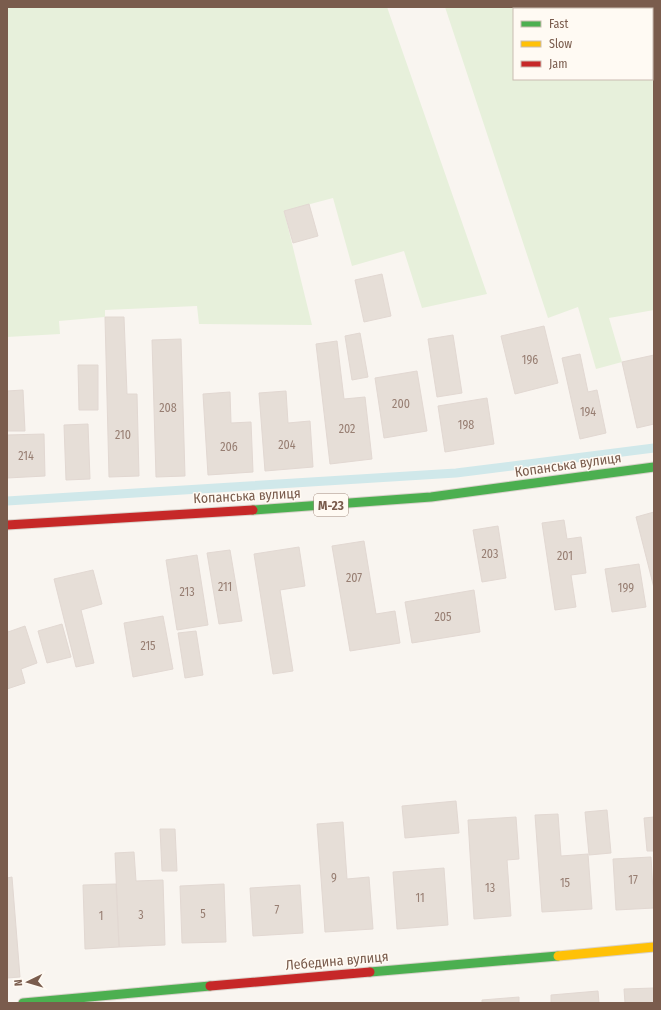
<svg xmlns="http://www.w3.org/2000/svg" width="661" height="1010" font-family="'Fira Sans Condensed',sans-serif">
<rect width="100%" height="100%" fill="#f9f5f0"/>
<!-- green -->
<g fill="#e7f0db" fill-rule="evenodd">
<path d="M7,7H387L487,294L422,308L404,251L352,266L333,198L284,211L312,325L199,324L197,306L105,310V317L59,321L60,334L7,337Z"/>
<path d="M445,7H654V310L609,318L622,362L596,369L578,307L548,318ZM514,9H652V79H514Z"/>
</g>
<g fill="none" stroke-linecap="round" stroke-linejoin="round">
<!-- stream -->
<path stroke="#d0e8ea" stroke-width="9" d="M7,501L456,473L654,448"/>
</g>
<!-- building -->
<g fill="#e6ded7" stroke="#e2d8d2">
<path d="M309,204L318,236L293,243L284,211Z"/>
<path d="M382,274L391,316L364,322L355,280Z"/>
<path d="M105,317H124L127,394H137L139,476L109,477Z"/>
<path d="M544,326L558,383L515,394L501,336Z"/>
<path d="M360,333L368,377L352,380L345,336Z"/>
<path d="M453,335L462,393L437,397L428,339Z"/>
<path d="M181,339L185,476L156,477L152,340Z"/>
<path d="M337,341L344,399L365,397L372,459L330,464L316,344Z"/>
<path d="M580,354L588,392L597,390L606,433L580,439L562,358Z"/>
<path d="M654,355V424L637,428L622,362Z"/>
<path d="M78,365H98V410H79Z"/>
<path d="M417,371L427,431L384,438L375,378Z"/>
<path d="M23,390L25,431H7V391Z"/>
<path d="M286,391L288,423L310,421L313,467L265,471L259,393Z"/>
<path d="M230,392L231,423L251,422L253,472L208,475L203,394Z"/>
<path d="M487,398L494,444L445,452L438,406Z"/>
<path d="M88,424L90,479L66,480L64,425Z"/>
<path d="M44,434L45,476L7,478V435Z"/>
<path d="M654,512V588L636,517Z"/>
<path d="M564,520L567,539L581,537L586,573L571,575L576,607L555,610L542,523Z"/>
<path d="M498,526L506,578L482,582L473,530Z"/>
<path d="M364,541L376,614L395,611L400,643L350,651L332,546Z"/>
<path d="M299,547L305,586L280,590L293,671L273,674L254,554Z"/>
<path d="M230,550L242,621L219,624L207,553Z"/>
<path d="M197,555L208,625L177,630L166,560Z"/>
<path d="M639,564L646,607L612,612L605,569Z"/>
<path d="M93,570L102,604L81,610L94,663L76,667L54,579Z"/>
<path d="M474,590L480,632L412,643L405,602Z"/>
<path d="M163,616L173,669L133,677L124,623Z"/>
<path d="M62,624L71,657L47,663L38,631Z"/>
<path d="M25,626L37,663L21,669L25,683L7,689V628L8,632Z"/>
<path d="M196,631L203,675L185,678L178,633Z"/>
<path d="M456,801L459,833L405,838L402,806Z"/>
<path d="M607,810L611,853L589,855L585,812Z"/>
<path d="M558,814L561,856L588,854L592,909L542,912L535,815Z"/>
<path d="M516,817L519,859L507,860L511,916L474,919L468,820Z"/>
<path d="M654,817V851H647L644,818Z"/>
<path d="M343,822L347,879L369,877L373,929L325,932L317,824Z"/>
<path d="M160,829H175L177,871H162Z"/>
<path d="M134,852L136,881L163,880L165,945L119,947L115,853Z"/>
<path d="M651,857L654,908L616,910L613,859Z"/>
<path d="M444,868L448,925L397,929L393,872Z"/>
<path d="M12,877L20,977L7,978V878Z"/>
<path d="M116,884L119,947L85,949L83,885Z"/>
<path d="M224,884L226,942L182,943L180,886Z"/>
<path d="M300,885L303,933L253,936L250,888Z"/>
<path d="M654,988V1003H625L624,989Z"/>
<path d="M598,991L599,1003H551V995Z"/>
<path d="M519,997V1003H482V1000Z"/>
</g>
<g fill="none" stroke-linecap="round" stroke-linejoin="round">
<defs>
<g id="fast">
<path d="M253,510L431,497L654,467"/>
<path d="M370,972L558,956"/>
<path d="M23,1003L210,986"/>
</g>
<path id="slow" d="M558,956L654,947"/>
<g id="jam">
<path d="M7,525L253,510"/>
<path d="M210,986L370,972"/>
</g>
</defs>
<!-- fast casing -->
<use href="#fast" stroke="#d9d2cb" stroke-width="11"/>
<!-- slow casing -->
<use href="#slow" stroke="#d9d2cb" stroke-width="11"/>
<!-- jam casing -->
<use href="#jam" stroke="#d9d2cb" stroke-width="11"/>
<!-- fast -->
<use href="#fast" stroke="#4caf50" stroke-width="9"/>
<!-- slow -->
<use href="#slow" stroke="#ffc107" stroke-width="9"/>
<!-- jam -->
<use href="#jam" stroke="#c62828" stroke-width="9"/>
</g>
<g text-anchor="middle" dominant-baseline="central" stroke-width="3" stroke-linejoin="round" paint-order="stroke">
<!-- number labels -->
<g font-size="12" fill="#977e72">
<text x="530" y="360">196</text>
<text x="401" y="404">200</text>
<text x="168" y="408">208</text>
<text x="588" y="412">194</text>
<text x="466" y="425">198</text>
<text x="347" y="429">202</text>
<text x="123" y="435">210</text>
<text x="287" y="445">204</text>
<text x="229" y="447">206</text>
<text x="26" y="456">214</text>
<text x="490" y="554">203</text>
<text x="565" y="556">201</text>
<text x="354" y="578">207</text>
<text x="225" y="587">211</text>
<text x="626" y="588">199</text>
<text x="187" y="592">213</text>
<text x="443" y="617">205</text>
<text x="148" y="646">215</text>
<text x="334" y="878">9</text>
<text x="633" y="880">17</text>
<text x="565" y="883">15</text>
<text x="490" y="888">13</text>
<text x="420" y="898">11</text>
<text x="277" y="910">7</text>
<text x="203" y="914">5</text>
<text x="141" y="915">3</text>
<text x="101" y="916">1</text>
</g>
<!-- shield labels -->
<rect fill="#fffaf3" stroke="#a28b7f" stroke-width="1" x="314" y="494" width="34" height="22" rx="3"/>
<g font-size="13" font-weight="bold" fill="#7a5c4d">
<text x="331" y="505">М-23</text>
</g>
<!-- street labels -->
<g font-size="14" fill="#7a5c4d" stroke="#fffaf3">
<text transform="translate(568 465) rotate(-8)">Копанська вулиця</text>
<text transform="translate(247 496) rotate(-3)">Копанська вулиця</text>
<text transform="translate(337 961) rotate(-5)">Лебедина вулиця</text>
</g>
</g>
<!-- border -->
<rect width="661" height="1010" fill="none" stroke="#7a5c4d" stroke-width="16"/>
<!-- legend -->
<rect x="513" y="8" width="140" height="72" fill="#fffaf3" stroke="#cabbb1"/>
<rect x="521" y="21" width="20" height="6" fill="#4caf50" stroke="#cabbb1"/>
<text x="549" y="28" font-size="12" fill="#7a5c4d">Fast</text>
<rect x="521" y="41" width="20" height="6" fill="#ffc107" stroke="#cabbb1"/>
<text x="549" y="48" font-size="12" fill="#7a5c4d">Slow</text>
<rect x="521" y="61" width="20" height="6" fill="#c62828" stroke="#cabbb1"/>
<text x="549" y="68" font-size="12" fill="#7a5c4d">Jam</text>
<!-- north arrow -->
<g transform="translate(28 982) rotate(265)" stroke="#fffaf3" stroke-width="3" paint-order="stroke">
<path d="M0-3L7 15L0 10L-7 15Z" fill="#7a5c4d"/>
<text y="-6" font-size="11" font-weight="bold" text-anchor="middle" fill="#7a5c4d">N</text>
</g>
</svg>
